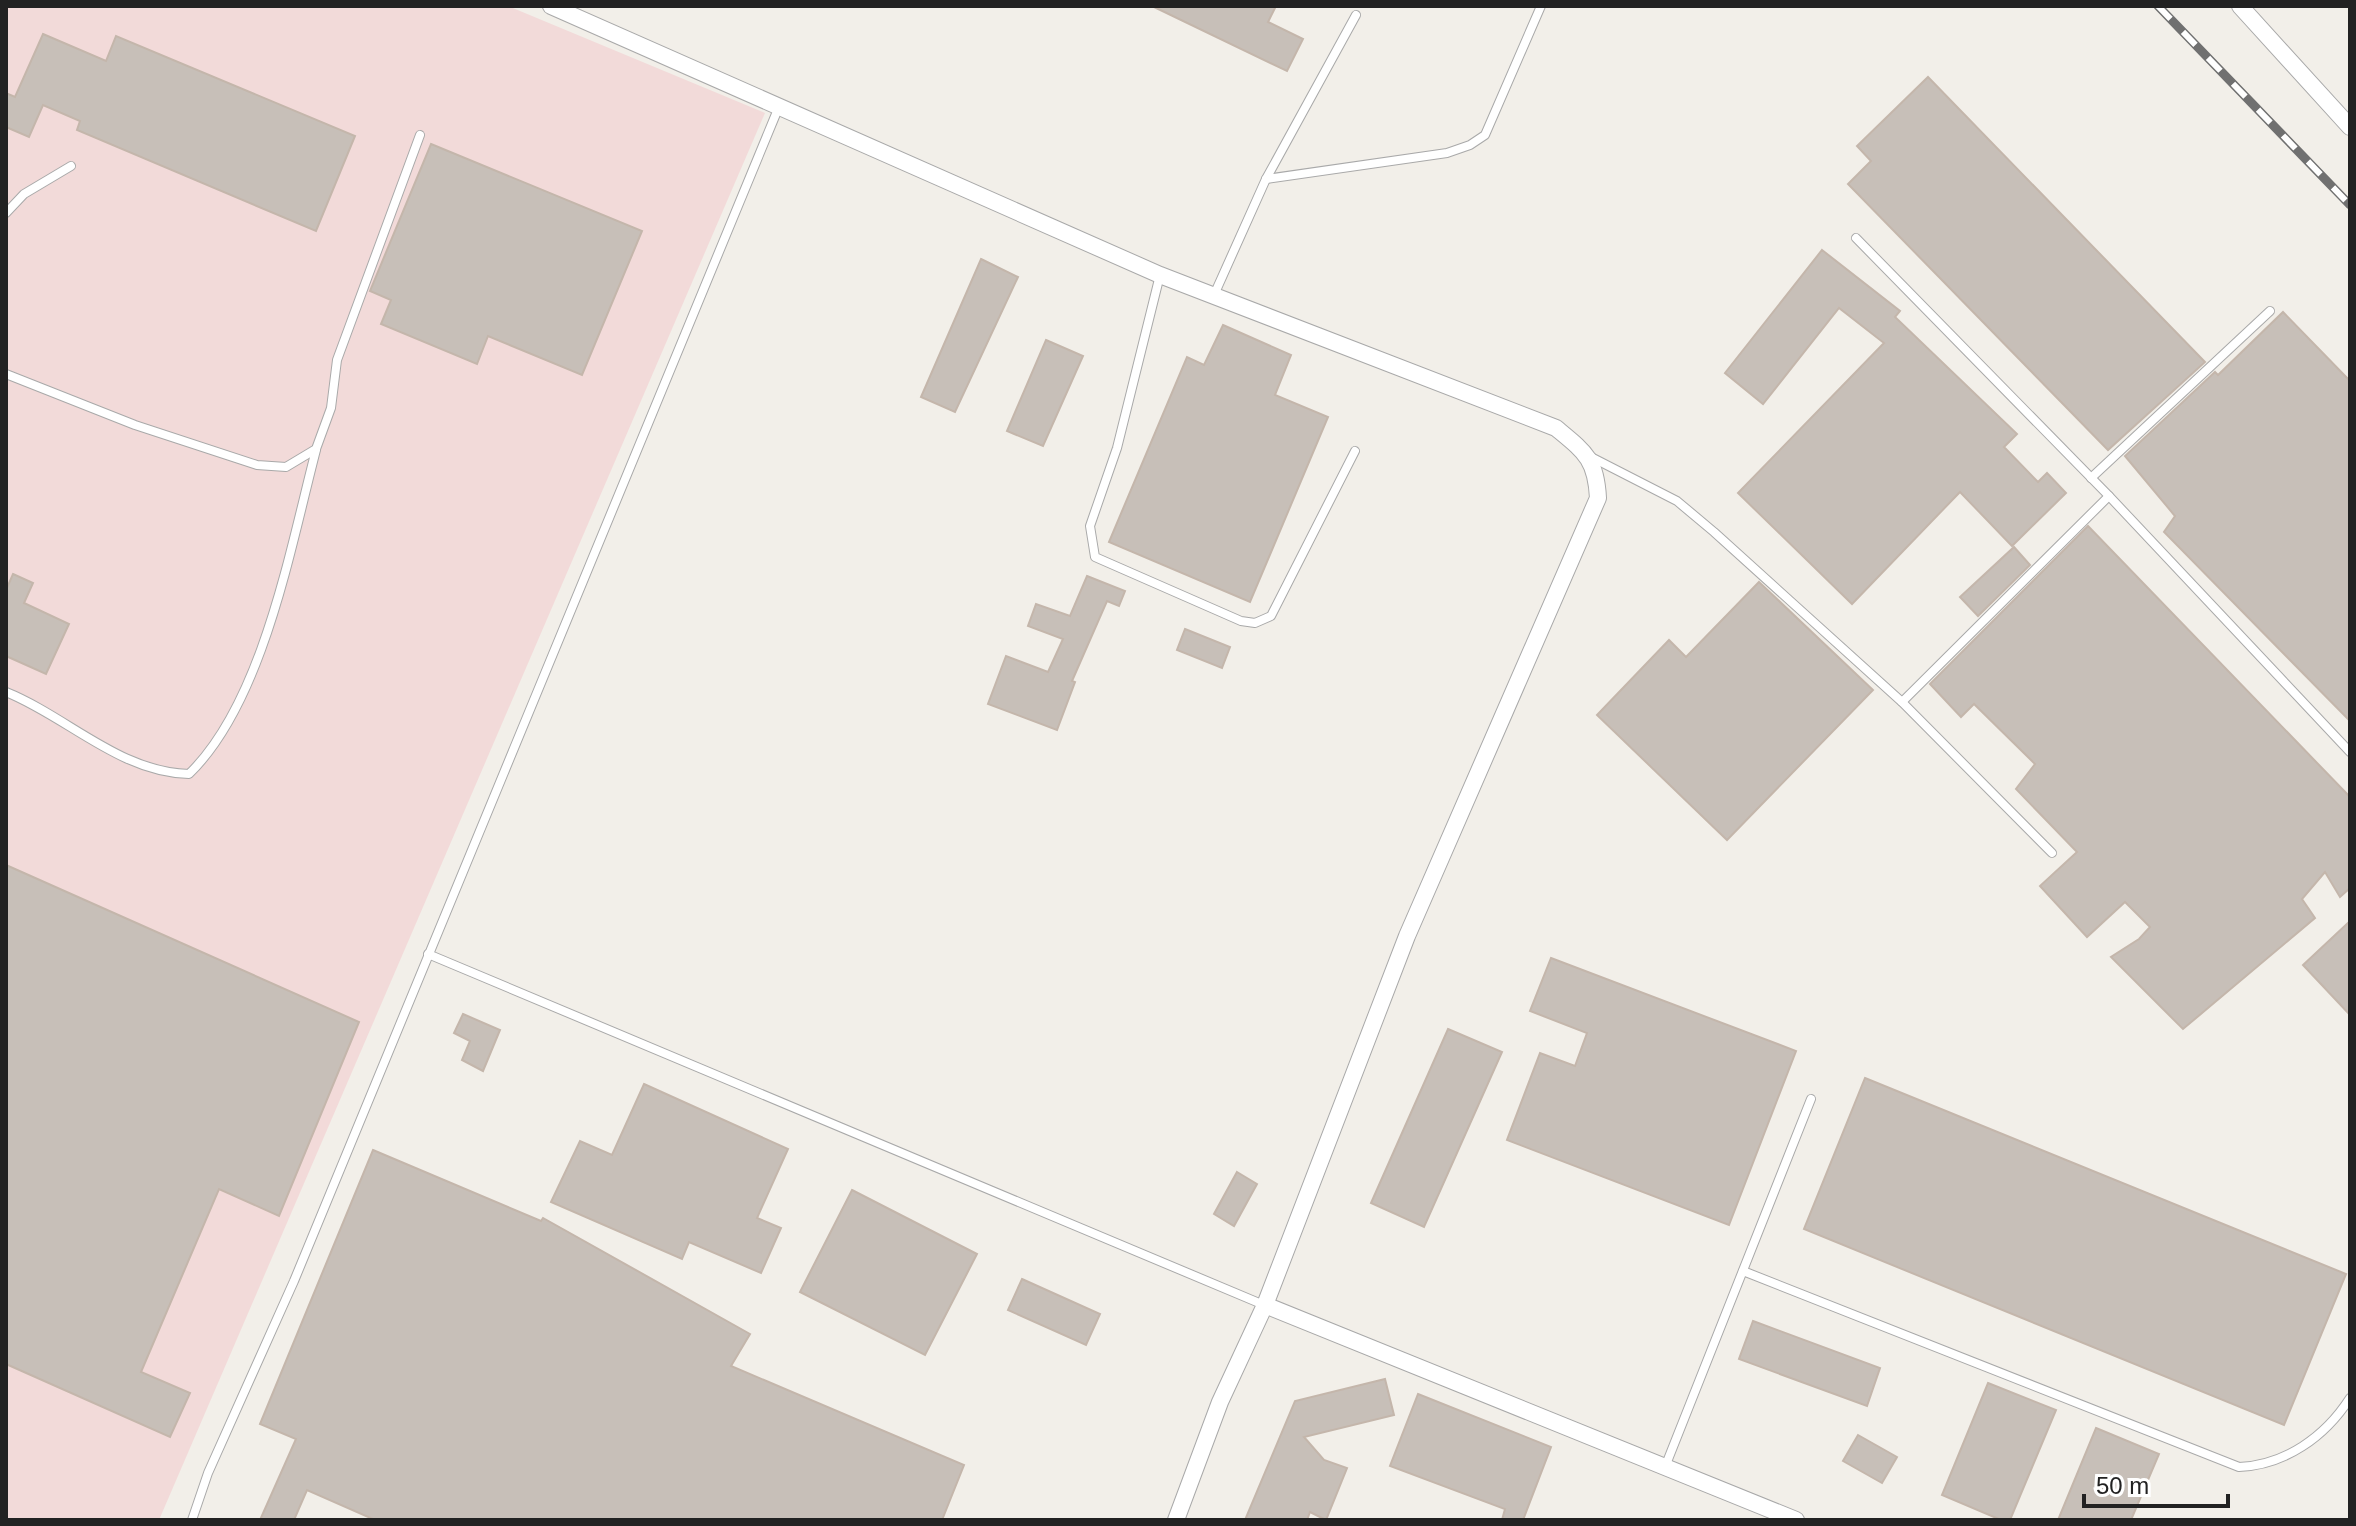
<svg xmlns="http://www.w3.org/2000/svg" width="2356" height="1526" font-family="Helvetica,sans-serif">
<rect width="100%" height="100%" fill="#f2efe9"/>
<!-- commercial -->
<path fill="#f2dad9" d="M6,6H508L765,113L159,1520H6Z"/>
<!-- building -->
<g fill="#c7bfb8" stroke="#c4b6ab" stroke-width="2">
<path d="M1152,6H1276L1268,22L1303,39L1287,71Z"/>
<path d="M43,34L106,61L116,36L355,136L316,231L77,130L80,121L43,105L29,137L6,127V93L15,97Z"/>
<path d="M1928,77L2205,362L2108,450L1848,184L1871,161L1857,146Z"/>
<path d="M431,144L642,231L582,375L488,336L477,364L381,324L391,300L370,291Z"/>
<path d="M1822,250L1900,311L1895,317L2017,434L2004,447L2038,482L2047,473L2066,493L2012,546L1960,492L1852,604L1738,493L1884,343L1839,308L1763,404L1725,373Z"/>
<path d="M981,259L1018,277L955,412L921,397Z"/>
<path d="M2283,312L2350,381V721L2164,532L2175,516L2125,456L2215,372L2218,375Z"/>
<path d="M1223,325L1291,355L1275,395L1328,417L1250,602L1109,542L1187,357L1204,365Z"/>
<path d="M1046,340L1083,356L1043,446L1007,431Z"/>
<path d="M2088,526L2350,797V888L2340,897L2325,872L2302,899L2315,918L2183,1029L2111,957L2139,939L2150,927L2125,902L2087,937L2040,886L2077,852L2016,789L2035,764L1974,704L1961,717L1930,684Z"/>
<path d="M2014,547L2030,565L1978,616L1960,597Z"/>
<path d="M13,574L33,583L24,603L69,624L46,674L6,656V590Z"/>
<path d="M1087,576L1125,591L1119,606L1107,601L1072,681L1075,682L1057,730L988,704L1006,656L1048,672L1063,639L1028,626L1036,604L1070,616Z"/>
<path d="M1759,582L1873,690L1727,840L1597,715L1669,640L1686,657Z"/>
<path d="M1185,629L1230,647L1222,668L1177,650Z"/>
<path d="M6,865L359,1022L279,1216L219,1189L141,1372L190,1393L170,1437L6,1364Z"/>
<path d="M2350,921V1015L2303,965Z"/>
<path d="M1551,958L1796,1051L1729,1225L1507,1140L1540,1053L1575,1066L1587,1033L1530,1011Z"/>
<path d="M463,1014L500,1030L483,1071L462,1060L470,1041L454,1033Z"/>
<path d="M1448,1029L1502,1052L1424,1227L1371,1203Z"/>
<path d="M1865,1078L2346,1274L2284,1425L1804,1229Z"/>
<path d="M644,1084L788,1149L757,1218L781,1228L761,1273L689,1242L682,1259L551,1202L580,1141L612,1155Z"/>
<path d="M373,1150L541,1221L543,1218L750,1334L731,1366L964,1465L942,1520H375L307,1490L294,1520H260L296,1439L260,1424Z"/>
<path d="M1237,1172L1257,1184L1234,1226L1214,1214Z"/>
<path d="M852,1190L977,1254L925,1355L800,1292Z"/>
<path d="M1022,1279L1100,1314L1086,1345L1008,1310Z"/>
<path d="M1753,1321L1880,1368L1867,1406L1739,1359Z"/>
<path d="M1385,1379L1394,1415L1304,1437L1324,1460L1347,1468L1326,1520L1310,1512L1307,1520H1245L1295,1401Z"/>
<path d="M1988,1383L2056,1410L2010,1520H2001L1942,1495Z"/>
<path d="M1418,1394L1551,1447L1523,1520H1502L1505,1509L1390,1466Z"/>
<path d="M2096,1428L2159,1454L2131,1520H2058Z"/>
<path d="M1858,1435L1897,1457L1882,1483L1843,1461Z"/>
</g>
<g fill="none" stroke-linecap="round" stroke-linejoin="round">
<defs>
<g id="service">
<path d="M1266,179L1447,153L1470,145L1485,135L1541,6"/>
<path d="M6,213L24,194L71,166"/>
<path d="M1856,238L2109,496L2350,752"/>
<path d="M1160,275L1117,448L1090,526L1095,557L1241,621L1255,623L1271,616L1355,451"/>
<path d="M1214,295L1266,179L1356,15"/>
<path d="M6,374L135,425L257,465L286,467L316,449L331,408L337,360L420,135"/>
<path d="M1591,457L1677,501L1714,532L1902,702L2052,853"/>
<path d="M2091,478L2270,311"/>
<path d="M6,692C68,717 119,772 189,774C263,702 290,549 316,450"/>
<path d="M1902,702L2109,496"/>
<path d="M428,954L1264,1305"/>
<path d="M1743,1271L2239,1467C2285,1465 2325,1437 2350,1398"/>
<path d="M1665,1467L1811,1099"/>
<path d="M192,1520L208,1473L294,1281L778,109"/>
</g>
<g id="minor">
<path d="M551,6L1160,275L1556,428C1585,452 1596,459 1598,498L1407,936L1265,1305L1220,1402L1176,1520"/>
<path d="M2240,6L2350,127"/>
<path d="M1265,1305L1796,1520"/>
</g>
</defs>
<!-- service casing -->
<use href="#service" stroke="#a9a9a9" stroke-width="10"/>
<!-- minor casing -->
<use href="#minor" stroke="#a9a9a9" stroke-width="18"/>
<!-- service -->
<use href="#service" stroke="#fff" stroke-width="8"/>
<!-- minor -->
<use href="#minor" stroke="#fff" stroke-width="16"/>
<defs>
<path id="rail" d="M2158,6L2350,205"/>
</defs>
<!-- rail casing -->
<use href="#rail" stroke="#707070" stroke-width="9"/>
<!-- rail -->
<use href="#rail" stroke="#fff" stroke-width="6" stroke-dasharray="18" stroke-linecap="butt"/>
</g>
<!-- border -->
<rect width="2356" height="1526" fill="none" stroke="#222222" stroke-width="16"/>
<!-- scale -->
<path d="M2084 1494v12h144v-12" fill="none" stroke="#222222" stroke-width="4"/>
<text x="2096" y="1494" font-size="24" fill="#222222" stroke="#ffffff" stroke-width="6" paint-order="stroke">50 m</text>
</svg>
